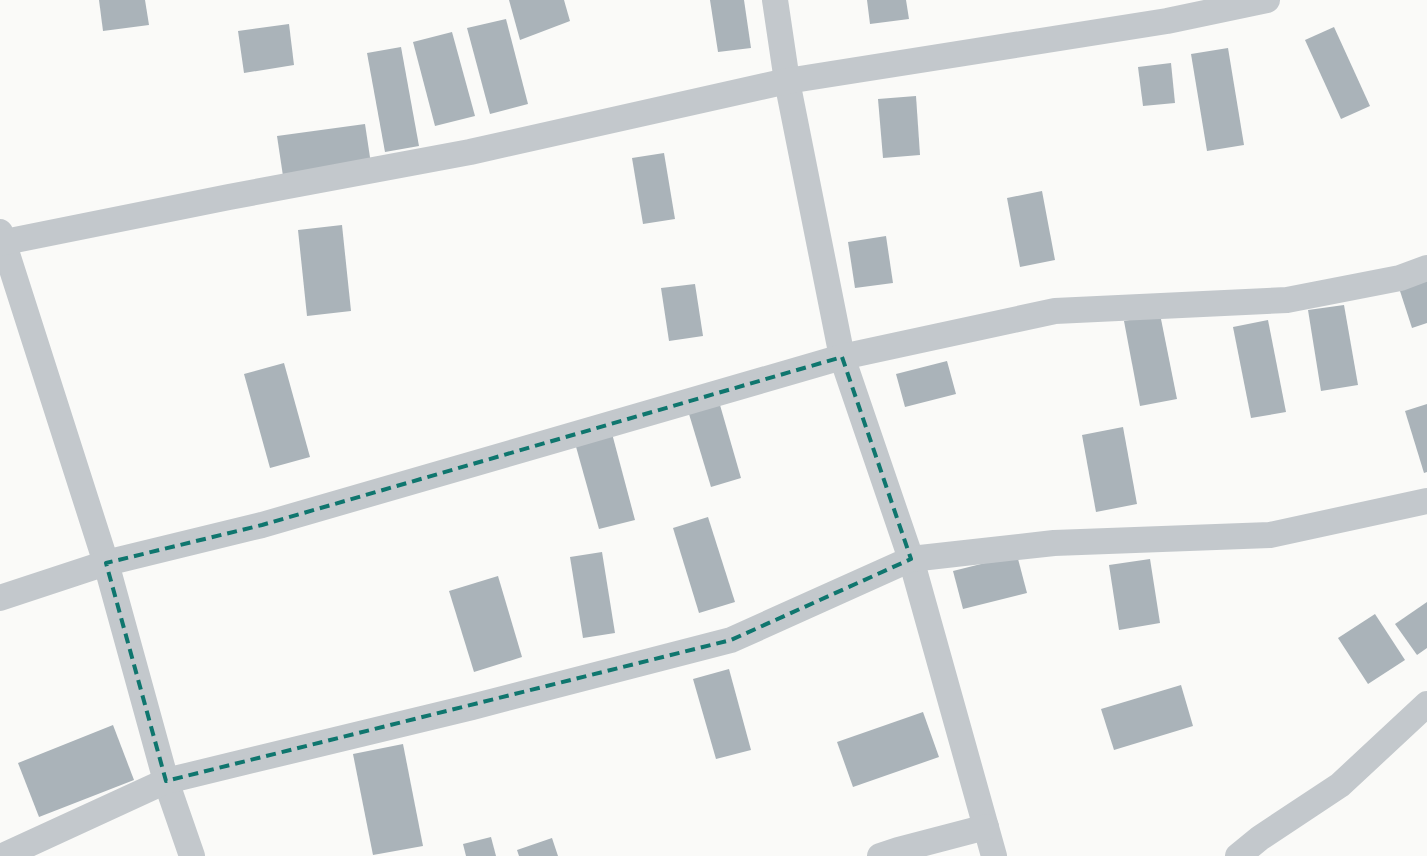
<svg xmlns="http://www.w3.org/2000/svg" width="1427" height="856" font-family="Lato,sans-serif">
<rect width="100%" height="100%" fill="#fafaf8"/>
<!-- building -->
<g fill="#aab3b9">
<path d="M99,0H145L149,25L103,31Z"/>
<path d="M509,0H564L570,21L520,40Z"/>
<path d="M710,0H744L751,48L718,52Z"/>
<path d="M867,0H906L909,19L870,24Z"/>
<path d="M506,19L528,104L490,114L467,28Z"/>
<path d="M289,24L294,65L244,73L238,31Z"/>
<path d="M1334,27L1370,106L1341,119L1305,40Z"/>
<path d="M452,32L475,116L435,126L413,42Z"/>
<path d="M401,47L419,146L385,152L367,53Z"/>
<path d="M1228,48L1244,145L1207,151L1191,54Z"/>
<path d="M1171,63L1175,103L1143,106L1138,67Z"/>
<path d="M916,96L920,155L883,158L878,99Z"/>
<path d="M365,124L371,164L283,176L277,136Z"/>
<path d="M664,153L675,219L643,224L632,158Z"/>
<path d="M1042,191L1055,260L1020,267L1007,198Z"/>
<path d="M342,225L351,311L307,316L298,230Z"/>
<path d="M886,236L893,283L855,288L848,242Z"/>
<path d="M1427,281V323L1412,328L1400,291Z"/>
<path d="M695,284L703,336L669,341L661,288Z"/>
<path d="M1344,305L1358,385L1321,391L1308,310Z"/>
<path d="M1160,314L1177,399L1140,406L1124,321Z"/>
<path d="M1268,320L1286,412L1251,418L1233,327Z"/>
<path d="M947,361L956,394L905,407L896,374Z"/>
<path d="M284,363L310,457L270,468L244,374Z"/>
<path d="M1427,404V472L1424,473L1405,411Z"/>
<path d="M720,405L741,478L711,487L689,414Z"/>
<path d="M610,426L635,520L599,529L573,436Z"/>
<path d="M1123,427L1137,504L1096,512L1082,435Z"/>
<path d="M708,517L735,602L699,613L673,528Z"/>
<path d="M602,552L615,633L583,638L570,557Z"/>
<path d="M1017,555L1027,593L963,609L953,571Z"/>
<path d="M1150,559L1160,623L1119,630L1109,565Z"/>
<path d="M498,576L522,657L474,672L449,591Z"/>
<path d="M1427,602V648L1417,655L1395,624Z"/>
<path d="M1375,614L1405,660L1368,684L1338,638Z"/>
<path d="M729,669L751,750L716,759L693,679Z"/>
<path d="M1181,685L1193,726L1114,750L1101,709Z"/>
<path d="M923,712L939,757L853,787L837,742Z"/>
<path d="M113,725L134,780L39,817L18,763Z"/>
<path d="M403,744L423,846L373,855L353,754Z"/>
<path d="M491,837L496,856H466L463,844Z"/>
<path d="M552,838L558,856H519L517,850Z"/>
</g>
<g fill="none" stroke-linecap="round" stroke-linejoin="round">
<!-- street -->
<g stroke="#c3c8cc" stroke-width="26">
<path d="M775,0L787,81L842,357L911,559L994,856"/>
<path d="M0,232L106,563L166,781L192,856"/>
<path d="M0,243L229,197L470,152L787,81L1167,21L1267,0"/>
<path d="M0,598L106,563L262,525L842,357L1055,311L1287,300L1400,278L1427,268"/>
<path d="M3,856L166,781L472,707L731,640L911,559L1054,543L1270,535L1427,501"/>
<path d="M880,856L898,850L986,827"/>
<path d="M1238,856L1260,838L1340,785L1427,704"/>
</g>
</g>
<!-- marked area -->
<path fill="none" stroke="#0f766e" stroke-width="4" stroke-dasharray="10 6" stroke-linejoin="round" d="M842,357L911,559L731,640L166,781L106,563L262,525Z"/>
</svg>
